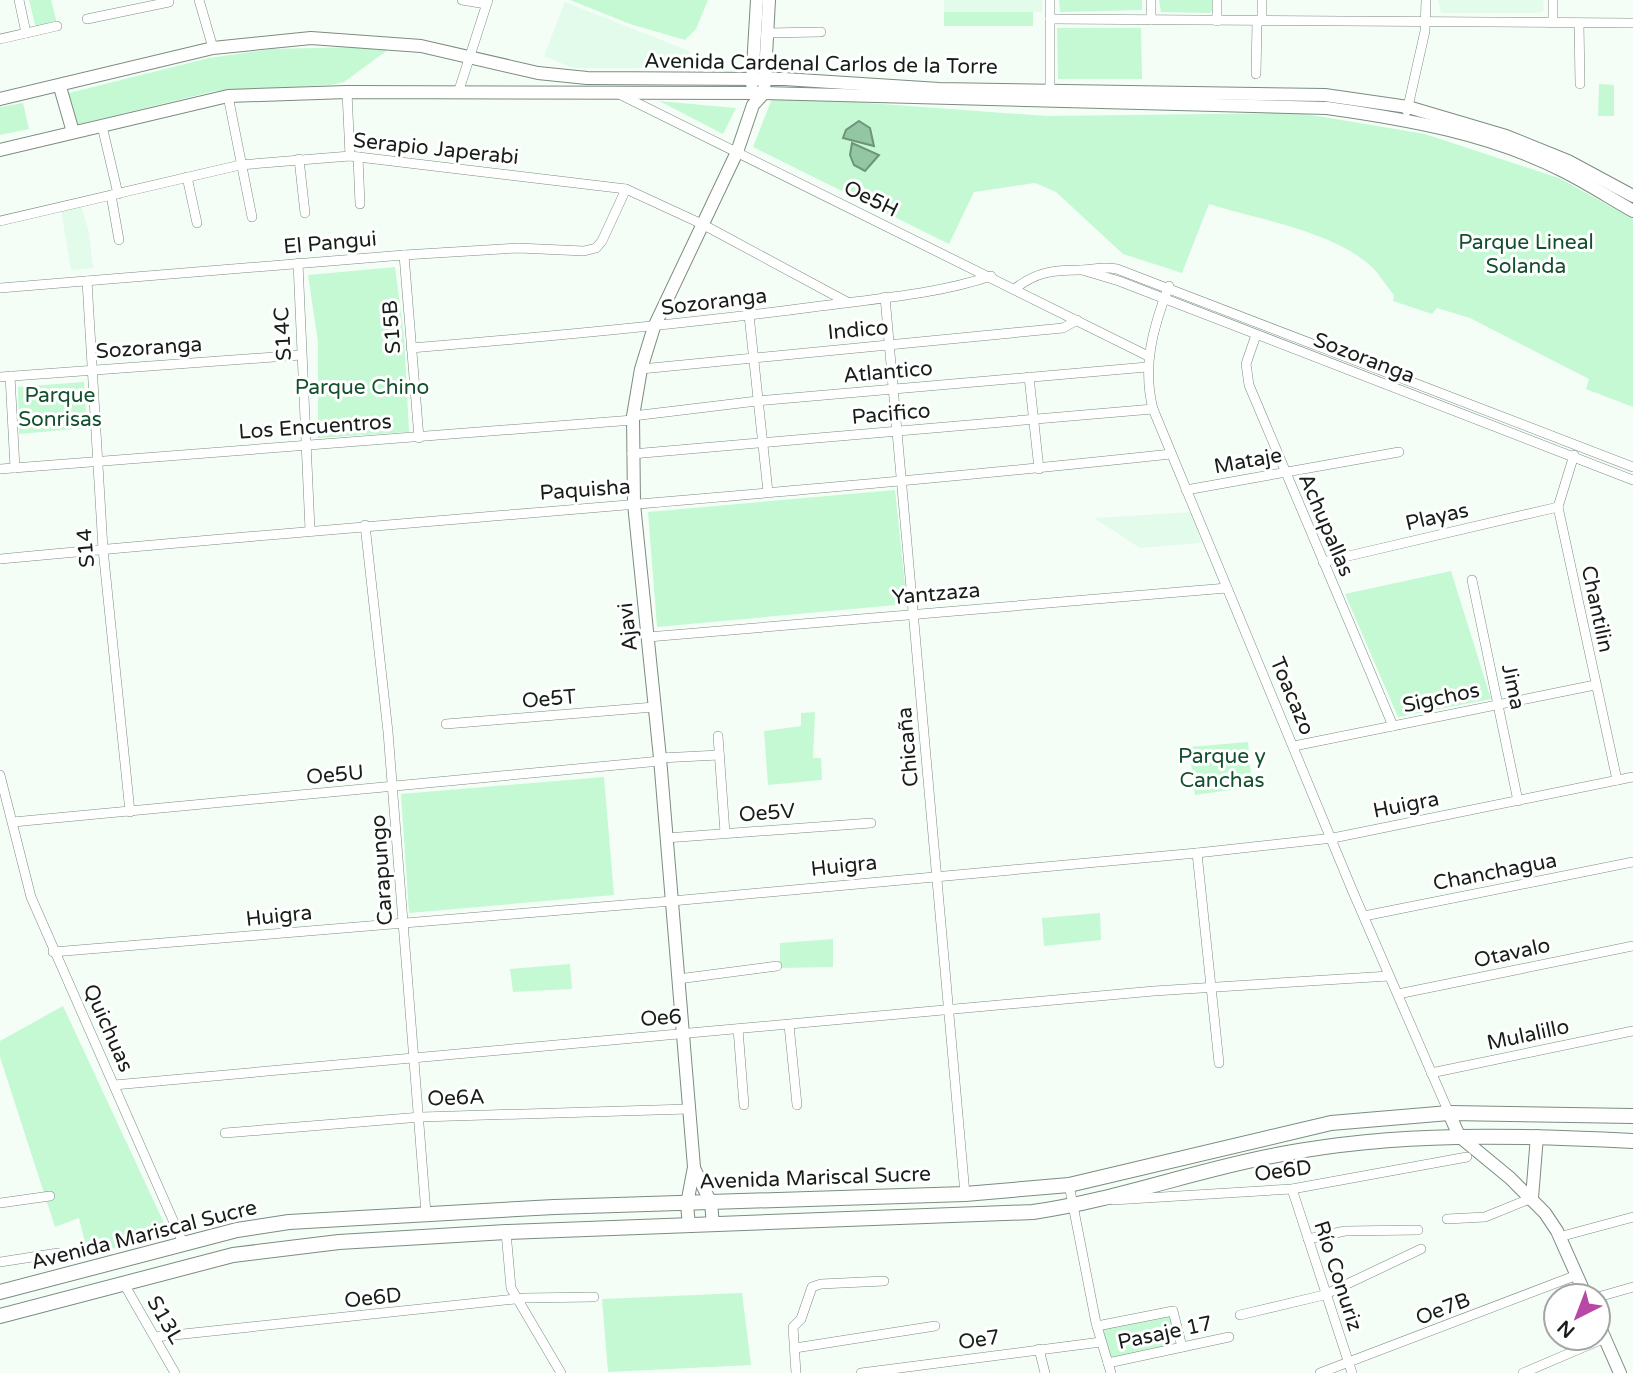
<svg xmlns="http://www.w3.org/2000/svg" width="1633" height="1373" font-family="'Varela Round',sans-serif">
<rect width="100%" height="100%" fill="#f4fef7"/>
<!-- built -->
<g fill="#e3fbea">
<rect x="944" y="0" width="98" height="12"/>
<path d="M1438,0H1543L1544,10L1540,13H1441Z"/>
<path d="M565,2L689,51V68H573L544,56Z"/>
<path d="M81,205L89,232L93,268L71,270L61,209Z"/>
<path d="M1192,512L1201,543L1140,548L1094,518Z"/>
</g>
<!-- green -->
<g fill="#c5f9d4">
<path d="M29,0H51L57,23L36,28Z"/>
<path d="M570,0H708L696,29L685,40L630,24Z"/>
<path d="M1059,0H1142V10L1060,12Z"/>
<path d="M1159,0H1213V10L1210,13L1161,12Z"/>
<rect x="944" y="12" width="89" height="14"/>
<path d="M1057,28H1141L1142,79H1058Z"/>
<path d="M358,47L389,49L344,82L331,85L215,91L75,125L65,94L209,58L271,49Z"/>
<path d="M1599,84L1614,85V116H1598Z"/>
<path d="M773,96L1047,116L1299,113L1425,134L1559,178L1633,219V407L1586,389L1589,379L1470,318L1437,308L1432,314L1393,301L1394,295C1387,287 1381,277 1374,269C1335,231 1259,220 1209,204L1182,273L1123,254L1056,192L1035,183L974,192L949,244L753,147Z"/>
<path d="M659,101L736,108L723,134Z"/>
<path d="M23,103L29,129L0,135V107Z"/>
<path d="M395,267L404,336L409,432L318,438V342L308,275Z"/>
<path d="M84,382L87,428L19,434L18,387Z"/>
<path d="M895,490L907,604L657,627L648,512Z"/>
<path d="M1451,571L1491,699L1398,717L1345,594Z"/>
<path d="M815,712L813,758H821L822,780L768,785L764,731L801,726V713Z"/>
<path d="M1248,742L1252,787L1195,795L1189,747Z"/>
<path d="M604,777L614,895L409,913L401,794Z"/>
<path d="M1100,913L1101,940L1044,946L1042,918Z"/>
<path d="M833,939V967L780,968V943Z"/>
<path d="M570,964L572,989L513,992L510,969Z"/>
<path d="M63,1006L170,1236L88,1254L79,1218L55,1227L0,1057V1041Z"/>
<path d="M742,1293L751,1365L608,1372L602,1299Z"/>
<path d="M1174,1313L1178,1333L1163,1337L1165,1348L1110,1360L1103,1328Z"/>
</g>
<!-- water -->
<g fill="#93c7a3" stroke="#6e9479" stroke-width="2">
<path d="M859,121L870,128L874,146L843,138L846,130Z"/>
<path d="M852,143L879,155L865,171L854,165L850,155Z"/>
</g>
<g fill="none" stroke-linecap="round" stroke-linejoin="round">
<defs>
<g id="street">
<path d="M19,0L26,33"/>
<path d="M199,0L213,48"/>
<path d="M462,0L486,4"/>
<path d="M1050,0V88"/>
<path d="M87,19L169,2"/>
<path d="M1050,19L1633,23"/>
<path d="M1151,20V0"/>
<path d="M1217,21V0"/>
<path d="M1262,21V0"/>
<path d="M1553,23V0"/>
<path d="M1579,23L1580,84"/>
<path d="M767,33L821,32"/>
<path d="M0,39L57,26"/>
<path d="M1256,74L1257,22"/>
<path d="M347,92L350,156"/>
<path d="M458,93L488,0"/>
<path d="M621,95L1148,356"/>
<path d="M228,96L252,217"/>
<path d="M1407,111L1425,31L1426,0"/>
<path d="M102,126L118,194"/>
<path d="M358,157L360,204"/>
<path d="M299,159L305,213"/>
<path d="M187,177L197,223"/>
<path d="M111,195L119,240"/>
<path d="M0,221L240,165L350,156L626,189L702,224L847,302"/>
<path d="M404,255L419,438"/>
<path d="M298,263L310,530"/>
<path d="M1082,270L1119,281L1633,480"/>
<path d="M87,281L103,549L130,812"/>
<path d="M1169,286C1153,327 1142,366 1153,409L1353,892L1449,1113"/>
<path d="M0,288L404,255L518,248L584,251L596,248L602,241L626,189"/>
<path d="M1016,288C1036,272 1054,270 1079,270C1093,270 1101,266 1117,269L1633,467"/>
<path d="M885,297L965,1194"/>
<path d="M749,315L768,492"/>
<path d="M1256,335L1246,364L1249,385L1393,726"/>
<path d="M411,348C545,337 679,325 813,307C871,299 935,295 991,276"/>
<path d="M641,369L1063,328L1077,320"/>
<path d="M10,376L15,468"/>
<path d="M0,377L301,355"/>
<path d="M1029,377L1039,469"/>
<path d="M633,416L757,401L1147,367"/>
<path d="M632,454L1153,409"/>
<path d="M1574,455L1558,507L1617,780"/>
<path d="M0,469L633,420"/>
<path d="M1186,490L1399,452"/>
<path d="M365,525L388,732L426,1213"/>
<path d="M0,559C390,522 782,496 1171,454"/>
<path d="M1323,562L1558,507"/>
<path d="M1472,580L1518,801"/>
<path d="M648,637L1227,588"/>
<path d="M446,724L654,707"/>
<path d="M718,736L725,833"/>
<path d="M1294,746L1595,685"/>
<path d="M660,758L719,755"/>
<path d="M0,775L31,897L183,1243"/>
<path d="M13,822L660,761"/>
<path d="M666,838L871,823"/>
<path d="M1197,853L1219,1063"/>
<path d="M1364,916L1633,862"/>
<path d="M53,952L672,901L1197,853L1333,838L1633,777"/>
<path d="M678,979L777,966"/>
<path d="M1398,994L1633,946"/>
<path d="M789,1025L797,1105"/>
<path d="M738,1029L744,1105"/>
<path d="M1431,1073L1633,1031"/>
<path d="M114,1085L1154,991L1389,976"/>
<path d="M225,1133L421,1117L688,1109"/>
<path d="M1069,1185L1096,1323L1111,1373"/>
<path d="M1292,1189L1352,1373"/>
<path d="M1113,1200L1292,1189L1467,1157"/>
<path d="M0,1203L50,1196"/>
<path d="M1447,1219L1485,1217L1532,1198"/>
<path d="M506,1232L511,1288L561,1373"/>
<path d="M1559,1237L1633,1217"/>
<path d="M1308,1239L1345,1231L1418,1230"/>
<path d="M0,1262L58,1253"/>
<path d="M124,1284L175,1373"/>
<path d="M1598,1297L1633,1287"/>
<path d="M1240,1315L1324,1295L1421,1249"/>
<path d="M1097,1326L1173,1311L1182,1347"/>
<path d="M155,1337L525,1298L594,1297"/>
<path d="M795,1348L935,1326"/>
<path d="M1039,1349L1045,1373"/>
<path d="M1108,1363L1229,1337"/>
<path d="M796,1373L793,1327L801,1319L812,1287L821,1284L884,1281"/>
<path d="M861,1373L1101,1342"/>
<path d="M1320,1373L1577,1275"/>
<path d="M1523,1373L1605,1338"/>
</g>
<g id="secondary">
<path d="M752,84L757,0"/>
<path d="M60,87L73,132"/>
<path d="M0,99L213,48L311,38L421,46L538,73L587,78L784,79L939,89L1325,95L1408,107L1506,136L1568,161L1633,196"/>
<path d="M0,150L228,96L347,92L764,93L1327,108C1406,119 1491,134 1563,171C1587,183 1610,198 1633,211"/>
<path d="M1449,1113L1459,1136L1510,1178L1545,1213L1557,1231L1586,1296"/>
<path d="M694,1168L711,1203L713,1225"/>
<path d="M1532,1198L1537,1136"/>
<path d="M689,1226L687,1204L694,1167L660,758L634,504L633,416L641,369L654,327L737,152L753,105L764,93L769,0"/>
<path d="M1598,1323L1620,1373"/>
</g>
<g id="primary">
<path d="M0,1292L237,1230L289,1222L554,1207L965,1194L1069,1185L1331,1123L1449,1113L1633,1116"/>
<path d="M0,1316L233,1255L339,1242L506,1232L1033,1212C1117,1200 1198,1169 1282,1154C1398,1132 1515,1135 1633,1141"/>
</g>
</defs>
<!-- street casing -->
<use href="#street" stroke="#7c8c80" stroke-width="10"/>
<!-- secondary casing -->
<use href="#secondary" stroke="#7c8c80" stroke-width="14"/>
<!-- primary casing -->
<use href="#primary" stroke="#7c8c80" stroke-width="16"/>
<!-- street -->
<use href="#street" stroke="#fff" stroke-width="9"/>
<!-- secondary -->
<use href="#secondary" stroke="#fff" stroke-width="12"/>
<!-- primary -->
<use href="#primary" stroke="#fff" stroke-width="14"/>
</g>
<g text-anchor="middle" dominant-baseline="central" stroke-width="6" stroke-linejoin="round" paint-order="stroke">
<!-- street labels -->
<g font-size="21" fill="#171d18" stroke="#fff">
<text transform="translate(821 64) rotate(1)">Avenida Cardenal Carlos de la Torre</text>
<text transform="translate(436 149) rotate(6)">Serapio Japerabi</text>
<text transform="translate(871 199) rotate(26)">Oe5H</text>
<text transform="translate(330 243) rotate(-5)">El Pangui</text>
<text transform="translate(714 302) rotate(-7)">Sozoranga</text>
<text transform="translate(392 327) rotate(-94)">S15B</text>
<text transform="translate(858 330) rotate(-5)">Indico</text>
<text transform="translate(283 334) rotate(-93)">S14C</text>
<text transform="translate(149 348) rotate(-4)">Sozoranga</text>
<text transform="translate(1364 358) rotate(21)">Sozoranga</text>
<text transform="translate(888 372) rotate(-5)">Atlantico</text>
<text transform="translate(891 414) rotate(-5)">Pacifico</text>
<text transform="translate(315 427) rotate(-4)">Los Encuentros</text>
<text transform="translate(1248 461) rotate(-10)">Mataje</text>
<text transform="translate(585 490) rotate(-4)">Paquisha</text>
<text transform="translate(1437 517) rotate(-13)">Playas</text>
<text transform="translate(1326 525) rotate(67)">Achupallas</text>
<text transform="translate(86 548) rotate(-95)">S14</text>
<text transform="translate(936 594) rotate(-5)">Yantzaza</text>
<text transform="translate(1597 609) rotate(78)">Chantilin</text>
<text transform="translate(628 627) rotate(-96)">Ajavi</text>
<text transform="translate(1513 687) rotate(78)">Jima</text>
<text transform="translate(1292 696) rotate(67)">Toacazo</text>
<text transform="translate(1441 698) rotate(-12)">Sigchos</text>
<text transform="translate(549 699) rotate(-5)">Oe5T</text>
<text transform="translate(908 747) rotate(-95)">Chicaña</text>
<text transform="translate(335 775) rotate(-5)">Oe5U</text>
<text transform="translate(1406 805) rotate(-11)">Huigra</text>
<text transform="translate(767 813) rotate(-4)">Oe5V</text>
<text transform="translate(844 866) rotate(-6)">Huigra</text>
<text transform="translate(382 870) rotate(-94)">Carapungo</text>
<text transform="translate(1495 872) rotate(-11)">Chanchagua</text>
<text transform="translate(279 916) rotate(-6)">Huigra</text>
<text transform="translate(1512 953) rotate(-12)">Otavalo</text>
<text transform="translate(661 1018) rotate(-4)">Oe6</text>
<text transform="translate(108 1028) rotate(66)">Quichuas</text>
<text transform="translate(1528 1035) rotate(-12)">Mulalillo</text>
<text transform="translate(456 1098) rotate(-2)">Oe6A</text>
<text transform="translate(1283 1171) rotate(-7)">Oe6D</text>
<text transform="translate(815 1178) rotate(-2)">Avenida Mariscal Sucre</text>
<text transform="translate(144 1235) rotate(-14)">Avenida Mariscal Sucre</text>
<text transform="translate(1338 1276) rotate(72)">Río Conuriz</text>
<text transform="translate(373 1298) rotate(-6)">Oe6D</text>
<text transform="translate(1443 1309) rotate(-21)">Oe7B</text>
<text transform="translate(165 1320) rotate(60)">S13L</text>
<text transform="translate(1165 1333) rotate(-12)">Pasaje 17</text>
<text transform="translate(979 1340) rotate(-8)">Oe7</text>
</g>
<!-- park labels -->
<g font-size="21" fill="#13502d" stroke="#fff">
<text x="1526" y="242">Parque Lineal<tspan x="1526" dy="24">Solanda</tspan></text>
<text x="362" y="387">Parque Chino</text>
<text x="60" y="395">Parque<tspan x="60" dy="24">Sonrisas</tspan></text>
<text x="1222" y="756">Parque y<tspan x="1222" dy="24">Canchas</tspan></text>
</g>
</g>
<!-- north arrow -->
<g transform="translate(1577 1317) rotate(222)"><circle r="33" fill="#ffffff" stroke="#a2a5a3" stroke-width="2"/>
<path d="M0-5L12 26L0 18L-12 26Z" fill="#b748a6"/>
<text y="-10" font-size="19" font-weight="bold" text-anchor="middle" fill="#171d18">N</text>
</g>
</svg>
